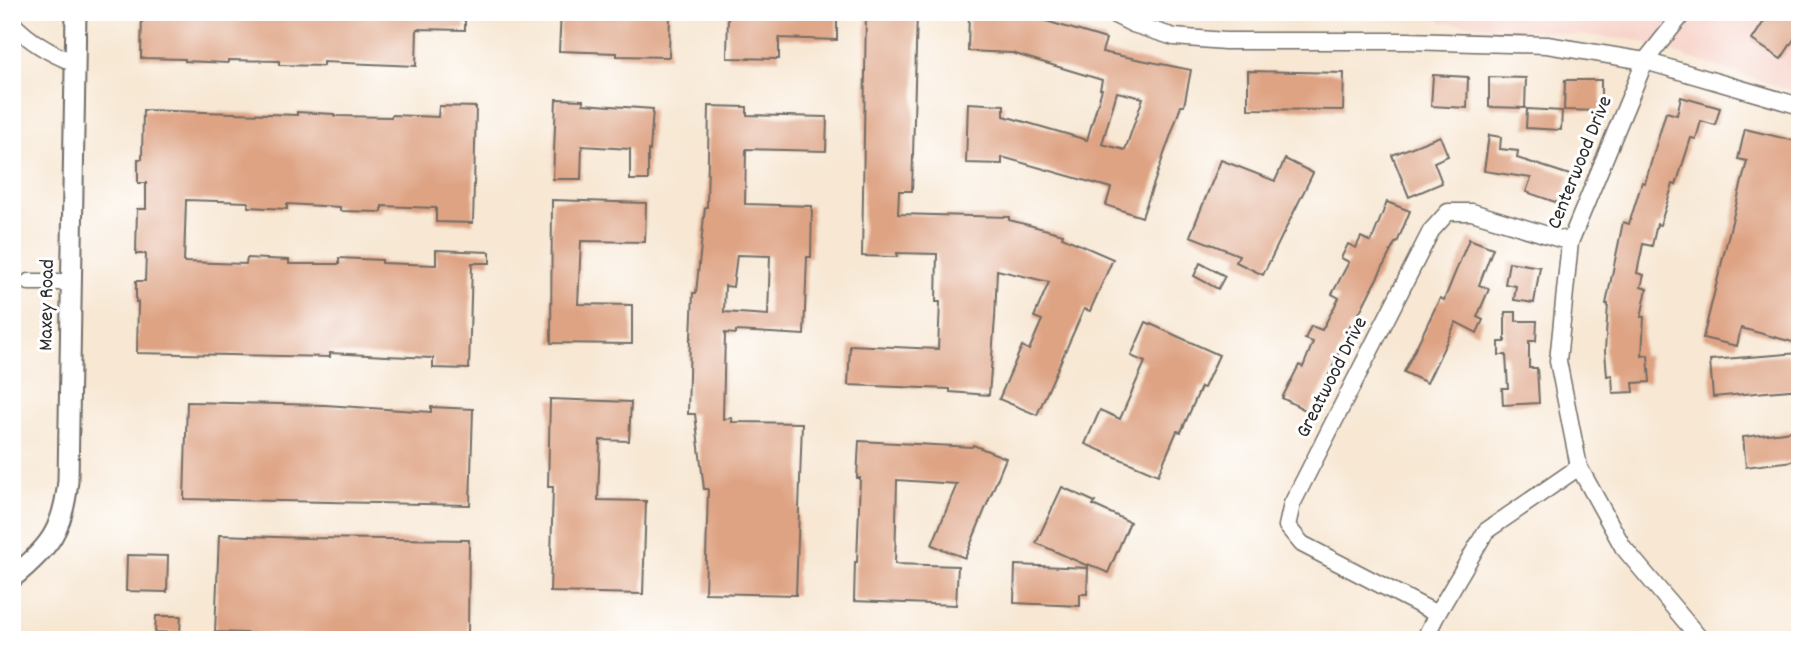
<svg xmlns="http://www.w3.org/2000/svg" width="1812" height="652" font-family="Dekko,sans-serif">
<rect width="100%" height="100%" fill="#fff"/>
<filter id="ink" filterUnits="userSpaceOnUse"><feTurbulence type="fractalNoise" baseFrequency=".0143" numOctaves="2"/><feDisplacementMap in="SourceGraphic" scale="14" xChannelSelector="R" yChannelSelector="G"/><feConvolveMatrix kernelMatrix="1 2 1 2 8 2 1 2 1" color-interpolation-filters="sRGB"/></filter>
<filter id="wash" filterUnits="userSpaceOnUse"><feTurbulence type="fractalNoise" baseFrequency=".00686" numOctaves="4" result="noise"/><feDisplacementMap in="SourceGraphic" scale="28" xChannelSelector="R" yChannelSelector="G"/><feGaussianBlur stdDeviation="1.57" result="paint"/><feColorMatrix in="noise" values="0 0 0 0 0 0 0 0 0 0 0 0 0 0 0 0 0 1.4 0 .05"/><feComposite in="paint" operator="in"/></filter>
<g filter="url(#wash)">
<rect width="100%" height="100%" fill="#f7e7d3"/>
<!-- built -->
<path fill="#f7d1c7" d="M1445,12H1800V94L1635,40L1440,22Z"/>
<g id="blocks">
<!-- building -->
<g fill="#dea383" fill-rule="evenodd">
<path d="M142,12H465V30L417,29L416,66L323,62V66L279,65V61L228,60V63L185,61V59L141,58Z"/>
<path d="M561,12L619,14V12H670L669,57L617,56V53L559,51Z"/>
<path d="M728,12H837V40L779,38V59L727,58Z"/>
<path d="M866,12H917L912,191H899L898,214L1009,217V220L1063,234L1062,237L1113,259L1090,311L1084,309L1037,415L999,399L1022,346L1029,350L1042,320L1034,317L1049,282L997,270L995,318L989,395L950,392V389L848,385L850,345L938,349L940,302H936L937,254L897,253V257L862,256Z"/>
<path d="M969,12H1016L1106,39L1102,52L1191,70L1184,106H1181L1142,217L1106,205L1111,188L1002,157V164L966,163L968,103L1004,105V116L1087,140L1102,89H1100L1102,80L1012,53L968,51ZM1117,92L1143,98L1125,150L1102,144Z"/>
<path d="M1770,12H1800V30L1781,59L1752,40Z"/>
<path d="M1248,71L1344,73L1343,110L1248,109Z"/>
<path d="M1433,75L1468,77L1467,108L1431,106Z"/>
<path d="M1489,77L1526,78L1525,108L1489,107Z"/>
<path d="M1565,80H1601V111L1564,110Z"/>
<path d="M1681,97L1720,108L1715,125L1701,121L1696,139L1691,138L1676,185L1673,184L1660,225L1657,224L1652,246L1643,244L1637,273L1644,275L1641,287L1647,289L1641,317H1644L1642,356L1648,355L1650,382L1633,383L1634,392L1613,393L1612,375L1607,376L1605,351L1608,304H1606L1623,222L1629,224L1642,182L1645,183L1666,112L1677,115Z"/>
<path d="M556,99L583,100V104L653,109L650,151L648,150V180H630V149L582,146L581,179H553Z"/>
<path d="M439,106L476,107L473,223L436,222V208L382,206V212L340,211V207L287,204V209L248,207V202L186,200L184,262L246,264L247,258L289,260V264H339V258L382,260V263L436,265V250L490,252V263H472L469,369L433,368V358L386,356L330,353V357L137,353L138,302H136V281H145L146,254H136L137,209H146V183H138V159H142L143,110L297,115V112L334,114V116L391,117L392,115L438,117Z"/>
<path d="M709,106L747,107V115L827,117L826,151L746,149L745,204L812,206L811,257H807L804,335L736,331V334L725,333L723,419L732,418V422L802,423L796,595L705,593L708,489H704L695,414H688L690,337H691L693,293H696L705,207H707ZM737,255L770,256L768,315L724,312L725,286L733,287Z"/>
<path d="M1527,109L1562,111L1561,130L1526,128Z"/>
<path d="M1745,129L1800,142V344L1741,328L1737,346L1703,338L1747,161L1738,159Z"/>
<path d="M1489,135L1501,137L1500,149L1518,151L1517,158L1570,175L1561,204L1526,192L1531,178L1484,171Z"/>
<path d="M1440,136L1448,156L1434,162L1442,183L1409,197L1392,155Z"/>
<path d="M1285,159L1313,173L1263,275L1236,262L1239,255L1190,236L1221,160L1275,181Z"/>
<path d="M552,200L646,203L645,242L581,241L578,304L632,305V344L551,343Z"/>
<path d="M1387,202L1410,211L1397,243H1395L1352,327L1350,325L1331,371L1309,412L1282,398L1299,365L1303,367L1313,342L1305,339L1311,326L1322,330L1339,298L1332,294L1349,262L1341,258L1348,244L1356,248L1361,237L1371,242Z"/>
<path d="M1469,239L1493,248L1479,285L1489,289L1477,317L1483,320L1477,333L1456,322L1427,383L1404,372L1440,298L1444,300Z"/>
<path d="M1509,262L1540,267L1534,303L1514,300L1516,286L1505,284Z"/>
<path d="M1200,263L1225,276L1218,289L1194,276Z"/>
<path d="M1505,312H1516V321H1537L1536,341H1529V368H1537L1539,403L1503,405L1502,388H1508L1506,355H1499V342H1505Z"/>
<path d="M1146,322L1219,355L1204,388L1201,387L1181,432L1177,431L1158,475L1085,444L1100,410L1120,419L1145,362L1131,356Z"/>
<path d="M1800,353V389L1713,397L1710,360Z"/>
<path d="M550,399L631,402L629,441L600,440L598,500L646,501L643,594L550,592L553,487H548Z"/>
<path d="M187,402L325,405L431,412V407L473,409L470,505L184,499Z"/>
<path d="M1800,430V460L1746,467L1743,437Z"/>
<path d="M859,441L972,447L973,445L1006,458L965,558L932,545L957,484L897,480L895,564L958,566L956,605L854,601L855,562H857L860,478H857Z"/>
<path d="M1062,487L1095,502L1093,505L1130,522L1108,573L1088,564V566L1036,543Z"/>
<path d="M219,535L305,538L469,540L468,636L303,635L215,632Z"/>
<path d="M127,555L168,556L167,592L126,591Z"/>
<path d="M1015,565L1088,568L1087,594H1080V606L1014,603Z"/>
<path d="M156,616H181L180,633L155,632Z"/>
</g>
</g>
</g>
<g filter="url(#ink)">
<use href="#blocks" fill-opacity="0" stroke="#726d66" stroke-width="2"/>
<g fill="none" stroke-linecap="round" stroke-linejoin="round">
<defs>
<g id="minor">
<path d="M1109,12L1133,24L1174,37L1225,41H1407L1547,45L1645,61L1800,106"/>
<path d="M1684,12L1645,61L1570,242L1558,361L1579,467L1623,547L1701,640"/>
<path d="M12,23C30,42 51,54 75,63"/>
<path d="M29,282H72"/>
<path d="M1437,614L1302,544L1287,526L1292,504L1431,231L1448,212H1472L1570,242"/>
<path d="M1424,640L1437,614L1486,531L1579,467"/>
</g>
<path id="tertiary" d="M12,578C50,547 63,530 68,481L76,12"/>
</defs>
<!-- minor casing -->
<use href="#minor" stroke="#726d66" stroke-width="19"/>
<!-- tertiary casing -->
<use href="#tertiary" stroke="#726d66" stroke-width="23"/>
<!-- minor -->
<use href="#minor" stroke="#fff" stroke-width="16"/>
<!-- tertiary -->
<use href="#tertiary" stroke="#fff" stroke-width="19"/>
</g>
</g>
<g text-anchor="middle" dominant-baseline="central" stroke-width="6" stroke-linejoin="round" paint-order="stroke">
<!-- street labels -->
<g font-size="21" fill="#2b2b2b" stroke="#fff">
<text transform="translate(1581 163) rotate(-68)">Centerwood Drive</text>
<text transform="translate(48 305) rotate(-89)">Maxey Road</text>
<text transform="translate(1333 378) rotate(-63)">Greatwood Drive</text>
</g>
</g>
<!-- margin -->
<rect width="1812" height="652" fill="none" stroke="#fff" stroke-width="42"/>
</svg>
